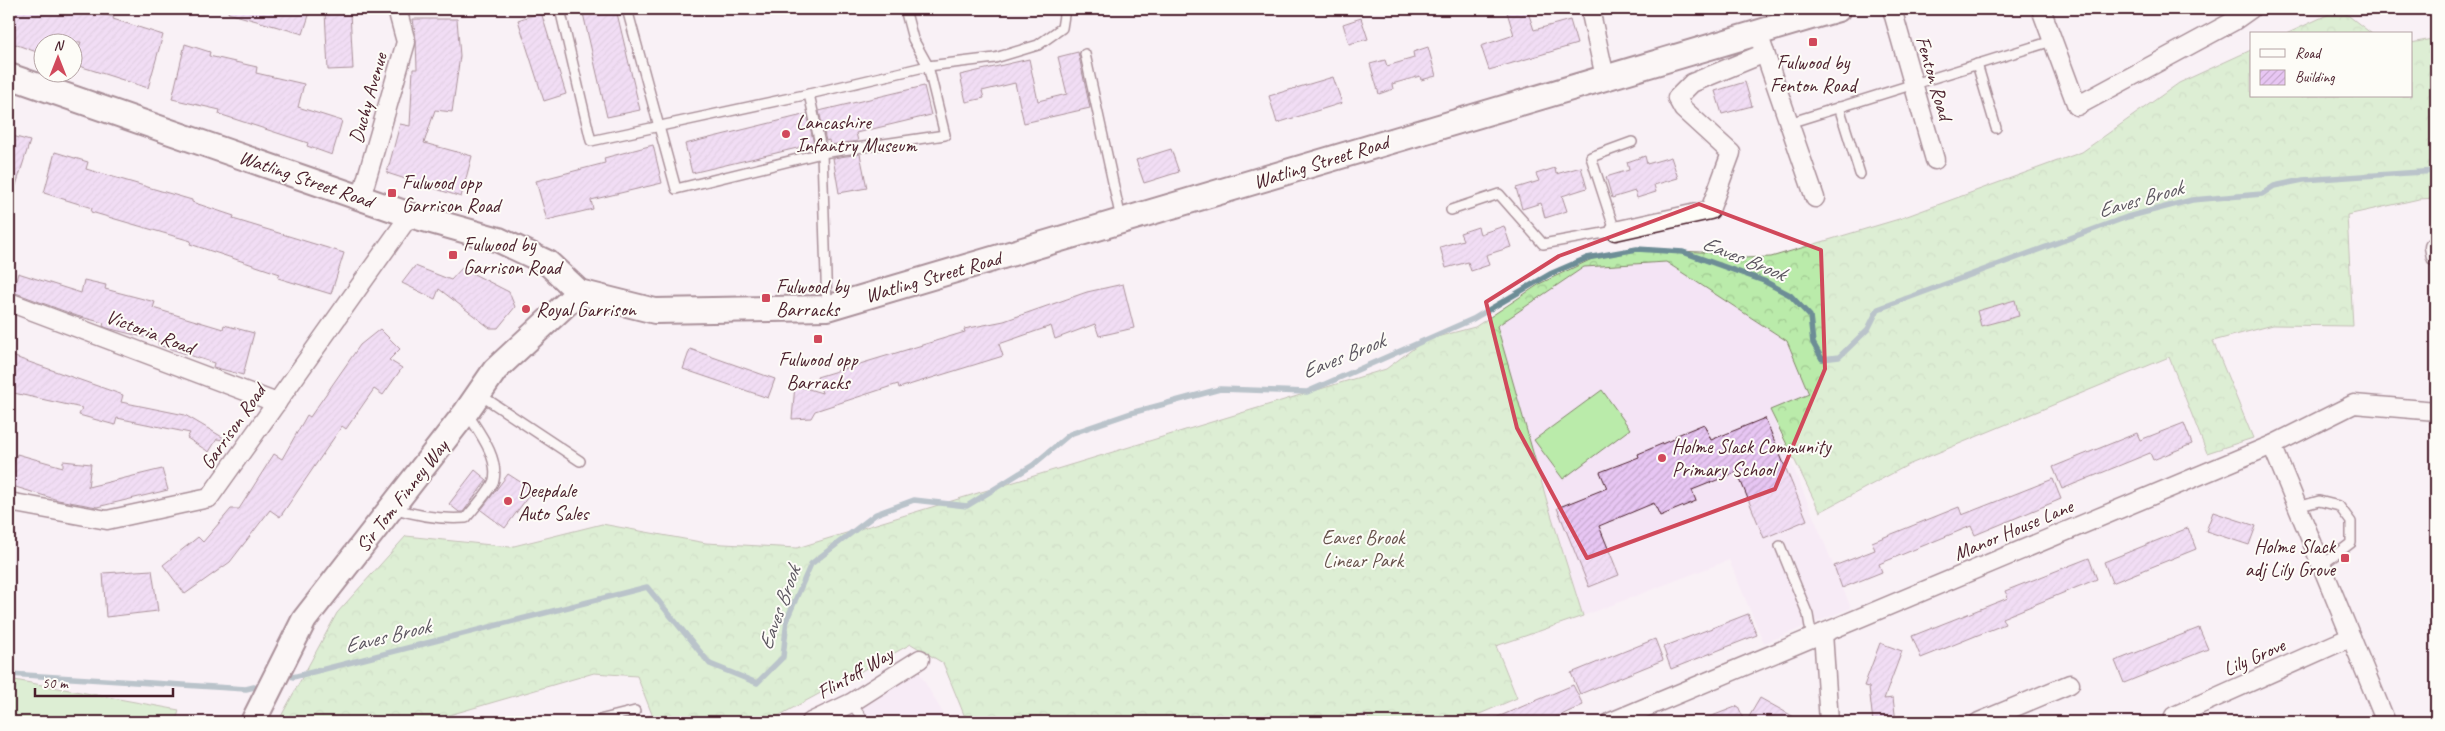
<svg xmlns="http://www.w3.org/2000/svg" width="2445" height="731" font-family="Caveat,sans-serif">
<defs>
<pattern id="forest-crowns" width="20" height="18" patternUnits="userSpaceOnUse" patternTransform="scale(1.25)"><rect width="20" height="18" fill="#baebaa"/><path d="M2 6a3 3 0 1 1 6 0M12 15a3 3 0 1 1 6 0" fill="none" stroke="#a1c992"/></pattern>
<pattern id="building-hatch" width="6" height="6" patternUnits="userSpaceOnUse" patternTransform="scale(1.25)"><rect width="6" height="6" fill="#e7c6f3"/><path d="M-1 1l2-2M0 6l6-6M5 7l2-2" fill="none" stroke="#c8aad0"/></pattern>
</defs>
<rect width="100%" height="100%" fill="#f9f1f6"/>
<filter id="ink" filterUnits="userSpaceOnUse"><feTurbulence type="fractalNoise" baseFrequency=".02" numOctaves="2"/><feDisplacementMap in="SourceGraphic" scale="10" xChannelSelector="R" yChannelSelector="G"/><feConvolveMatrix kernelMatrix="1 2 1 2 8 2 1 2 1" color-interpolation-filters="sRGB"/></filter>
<g filter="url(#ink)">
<!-- built -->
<g fill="#f4e4f5">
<path d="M1666,262L1673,264L1787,341L1809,394L1770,411L1851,608L1764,643L1729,560L1583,616L1548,505L1496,326L1576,270L1584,267Z"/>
<path d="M909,655L948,722H822Z"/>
</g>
<!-- forest -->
<g fill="url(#forest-crowns)" stroke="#82856a">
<path d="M2340,9L2372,34H2286Z"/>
<path d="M2436,36V198L2419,199L2347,215L2353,326L2273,325L2213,341L2253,438L2207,453L2169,357L1908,465L1820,512L1770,410L1809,394L1787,341L1666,262L1584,267L1497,326L1548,505L1583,616L1496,646L1517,698L1461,722H1371L1365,714L1346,722H967L943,663L911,644L767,722H655L637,676L594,673L439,718L278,722L337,613L406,536L510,547L602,524L706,543L797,548L1386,369L1425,340L1475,327L1541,283L1594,258L1637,249L1721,253L1743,258L1771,257L1899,219L2082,152L2179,83L2251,50V96H2411V43L2432,39Z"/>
</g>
<!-- garden -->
<g fill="#baebaa" stroke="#82856a">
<path d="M1602,390L1630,429L1563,479L1534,440Z"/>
<path d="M9,679L179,710L176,722H9Z"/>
</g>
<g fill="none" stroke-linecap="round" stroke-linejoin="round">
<!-- stream -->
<g stroke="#6d8d96" stroke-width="5.5">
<path d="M9,674L246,689L254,687"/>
<path d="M293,677L647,587L710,664L757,683L783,657L787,619L811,564L876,514L914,500L967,506L1033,465L1070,434L1131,413L1220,389L1307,392L1473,319L1550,274L1587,258L1637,249L1683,252L1764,281L1790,295L1810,316L1813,343L1822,359L1839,357L1868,329L1878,309L2127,217L2192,200L2262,194L2274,186L2303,180L2436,171"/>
</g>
</g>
<!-- building -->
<g fill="url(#building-hatch)" stroke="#4a1f2b">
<path d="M9,9H80L114,17L113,19L163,35L148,88L73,64L81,42H42V54L9,42Z"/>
<path d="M229,9H311L303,34L228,13Z"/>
<path d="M582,9H616L640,110L607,117Z"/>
<path d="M1506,9H1527L1534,30L1570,20L1577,44L1489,70L1481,46L1514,35Z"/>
<path d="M325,12H350L353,69L328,70Z"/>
<path d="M541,12L566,94L544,101L518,20Z"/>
<path d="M1361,18L1368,39L1349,44L1343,24Z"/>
<path d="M413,19H457L460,56L452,112L435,110L424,143L472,156L461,197L387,173L400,124L410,126L413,69H417L416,40Z"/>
<path d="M185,44L210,52L209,56L257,67L256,73L304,84L298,107L342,121L332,155L307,146L308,143L219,114L220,110L172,99Z"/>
<path d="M1428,47L1436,76L1421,80L1420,76L1392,84L1393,89L1379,94L1370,64L1385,60L1387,66L1414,58L1413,52Z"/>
<path d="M1078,52L1090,108L1024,123L1015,83L982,91L984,98L966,102L960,75L1029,59L1038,101L1067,94L1058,57Z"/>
<path d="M1333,77L1342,103L1277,123L1269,96Z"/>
<path d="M1745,82L1752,106L1722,114L1715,91Z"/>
<path d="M924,86L931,115L856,133L858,141L830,145L829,140L826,141L819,111Z"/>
<path d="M807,114L814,144L692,173L685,144Z"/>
<path d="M9,135L30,141L12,198L9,197Z"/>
<path d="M653,145L662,183L591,200L593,209L547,220L536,181L605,163L604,158Z"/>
<path d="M1171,149L1179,172L1144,183L1136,160Z"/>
<path d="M55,152L88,162L86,169L192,200V202L234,216L233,219L344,253L331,294L278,278L280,274L190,244L191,241L91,212L92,208L44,193Z"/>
<path d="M860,154L867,188L839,193L833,158Z"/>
<path d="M1645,156L1647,164L1671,157L1678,178L1654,185L1656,192L1637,198L1635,191L1612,198L1606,177L1629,170L1627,162Z"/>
<path d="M1581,167L1587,188L1562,196L1567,211L1545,218L1541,203L1522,209L1516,188L1539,181L1536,174L1555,168L1556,174Z"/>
<path d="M1504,226L1511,247L1486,255L1489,265L1471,271L1468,262L1446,268L1440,247L1463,240L1460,233L1478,227L1480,234Z"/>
<path d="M415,266L451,280L462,268L509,292L515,307L498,328H490L439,289L435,299L402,283Z"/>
<path d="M18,273L81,293L84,280L106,285L105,289L155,302L153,308L223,329L224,325L254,333L243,375L213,367L214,363L158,345L159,341L107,328L103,326L104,323L77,316L13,292Z"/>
<path d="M1123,284L1134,328L1099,336L1095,324L1055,339L1051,326L999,344L1003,356L899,388L898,384L815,411L811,418L792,419L795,385L822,393L817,377L965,332L964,329L1004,321L1087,292Z"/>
<path d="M2015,300L2019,316L1981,326L1977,311Z"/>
<path d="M380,329L400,349L389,360L402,368L383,395L374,389L346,429L342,426L280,517L270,510L230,562L185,594L163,565L198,537L203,542L231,509H239L274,454L282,459L307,415L310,417L360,345Z"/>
<path d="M690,349L775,379L768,398L683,369Z"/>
<path d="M9,355L123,395L121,402L185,415L224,438L223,440L217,439L209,452L187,438L190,433L117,418L115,425L79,415L82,408L9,392Z"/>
<path d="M1765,418L1807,520L1764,538L1737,472L1692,490L1696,501L1660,516L1654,503L1599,526L1619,575L1589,587L1557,508L1607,488L1600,472L1639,457L1638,454L1676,438L1675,436L1704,424L1711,440Z"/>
<path d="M2184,423L2192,444L2153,460L2150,453L2062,489L2053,467L2137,433L2140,440Z"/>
<path d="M17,454L63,467V461L91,464L88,487L162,469L168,490L97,507L58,500L9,485V476Z"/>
<path d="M475,470L487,480L463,512H459L449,504Z"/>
<path d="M508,474L533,490L505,528L481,510Z"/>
<path d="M2053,479L2061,499L1975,535L1971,526L1879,564L1882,572L1842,588L1834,566L1875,550L1872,542L1959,507L1962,515Z"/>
<path d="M2213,512L2256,526L2249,545L2206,531Z"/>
<path d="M2188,528L2196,549L2112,583L2104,562Z"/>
<path d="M2089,558L2097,579L2002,618L2005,624L1921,658L1912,636L2008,598L2005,591Z"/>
<path d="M152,570L158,611L106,617L103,573Z"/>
<path d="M1748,614L1757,635L1671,669L1663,647Z"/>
<path d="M2199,628L2208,649L2124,683L2115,661Z"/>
<path d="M1655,639L1663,660L1580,694L1571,673Z"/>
<path d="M1880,643L1902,651L1884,699L1893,698L1896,722H1873L1869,687L1864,686Z"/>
<path d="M1573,685L1583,705L1546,722H1486Z"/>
<path d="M1760,698L1778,708L1803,722H1746Z"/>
<path d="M1738,706L1745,722H1699V721Z"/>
</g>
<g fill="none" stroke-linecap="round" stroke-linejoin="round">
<defs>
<g id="lane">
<path d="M560,9L591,141L809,94L822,153L827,308"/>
<path d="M627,9L676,189L822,153L945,135L928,66L809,94"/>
<path d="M905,9L913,39L928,66L995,58L1038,45L1062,28L1065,9"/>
<path d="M1085,54L1121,219"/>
<path d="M1977,64L1996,128"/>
<path d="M1839,107L1860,174"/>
<path d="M1789,123L2052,41"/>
<path d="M1451,210L1499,194L1543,244L1615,231L1591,157L1632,142"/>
<path d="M479,394L580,461"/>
<path d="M2297,507L2319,501L2339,506L2351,522V543L2322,565"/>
<path d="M393,508C418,516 440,520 466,518C473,509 491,490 494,480C499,457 478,431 467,413"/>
<path d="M1780,546L1808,615L1812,639"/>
<path d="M851,703L865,722"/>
<path d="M591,722L635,711"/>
</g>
<g id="street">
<path d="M1590,9L1605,77"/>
<path d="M1892,9L1935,160"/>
<path d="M2041,9L2077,106L2234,21L2251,9"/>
<path d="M1761,42L1815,198"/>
<path d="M361,198L406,42L397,9"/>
<path d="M1615,231L1710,210L1731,153L1683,109L1677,98L1692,83L1765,53"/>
<path d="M2434,247L2436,257"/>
<path d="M9,302L277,403"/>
<path d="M2272,445L2386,722"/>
<path d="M9,502L107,520L209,498L410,215"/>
<path d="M1823,633L1829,722"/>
<path d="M2174,716L2351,637"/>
<path d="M811,722L851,703L920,659"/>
<path d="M1611,722L2272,445L2354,404L2436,411"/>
<path d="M1979,722L2070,684"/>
</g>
<g id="secondary">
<path d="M9,76L410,215L499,240L548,263L579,292L655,311L827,308L1838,9"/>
<path d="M253,722L304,620L466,412L495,370L579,292"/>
</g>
</defs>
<!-- lane casing -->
<use href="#lane" stroke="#4a1f2b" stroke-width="12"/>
<!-- street casing -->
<use href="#street" stroke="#4a1f2b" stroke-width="21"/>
<!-- secondary casing -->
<use href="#secondary" stroke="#4a1f2b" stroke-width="28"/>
<!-- lane -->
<use href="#lane" stroke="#fdfcf7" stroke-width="9"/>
<!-- street -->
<use href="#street" stroke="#fdfcf7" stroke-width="18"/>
<!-- secondary -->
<use href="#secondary" stroke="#fdfcf7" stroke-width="24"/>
</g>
</g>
<!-- marked area -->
<path d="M0 0H2445V731H0ZM1699,204L1821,250L1825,369L1775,489L1587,558L1517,428L1486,302L1559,256Z" fill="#f9f1f6" fill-opacity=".55" fill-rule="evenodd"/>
<path fill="none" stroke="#d1495b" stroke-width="4" stroke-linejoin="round" d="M1699,204L1821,250L1825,369L1775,489L1587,558L1517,428L1486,302L1559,256Z"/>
<!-- markers -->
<g fill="#d1495b" stroke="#fdfcf7" stroke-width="2">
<rect x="1808" y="37" width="10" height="10" rx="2.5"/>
<circle cx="786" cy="134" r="5"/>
<rect x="387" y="188" width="10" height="10" rx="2.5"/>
<rect x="448" y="250" width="10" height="10" rx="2.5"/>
<rect x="761" y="293" width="10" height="10" rx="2.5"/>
<circle cx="526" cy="309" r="5"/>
<rect x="813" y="334" width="10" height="10" rx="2.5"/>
<circle cx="1662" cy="458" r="5"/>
<circle cx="508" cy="501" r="5"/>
<rect x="2340" y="553" width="10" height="10" rx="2.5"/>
</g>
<g text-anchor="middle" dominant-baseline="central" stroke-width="4" stroke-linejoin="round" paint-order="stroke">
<!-- poi labels -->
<g font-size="20" fill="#4a1f2b" stroke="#fdfcf7" text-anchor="start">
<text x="1813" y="62" text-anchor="middle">Fulwood by<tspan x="1813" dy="23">Fenton Road</tspan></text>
<text x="796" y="122">Lancashire<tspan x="796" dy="23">Infantry Museum</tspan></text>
<text x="402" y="182">Fulwood opp<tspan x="402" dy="23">Garrison Road</tspan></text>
<text x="463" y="244">Fulwood by<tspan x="463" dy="23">Garrison Road</tspan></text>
<text x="776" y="286">Fulwood by<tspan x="776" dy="23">Barracks</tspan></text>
<text x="536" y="309">Royal Garrison</text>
<text x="818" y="359" text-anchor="middle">Fulwood opp<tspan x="818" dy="23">Barracks</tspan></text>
<text x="1672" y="446">Holme Slack Community<tspan x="1672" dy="23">Primary School</tspan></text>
<text x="518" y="490">Deepdale<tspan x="518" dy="23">Auto Sales</tspan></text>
<text x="2335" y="546" text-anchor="end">Holme Slack<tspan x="2335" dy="23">adj Lily Grove</tspan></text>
</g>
<!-- street labels -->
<g font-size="20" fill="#4a1f2b" stroke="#fdfcf7">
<text transform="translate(1934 78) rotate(74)">Fenton Road</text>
<text transform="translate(368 98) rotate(-74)">Duchy Avenue</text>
<text transform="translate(1321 162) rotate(-17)">Watling Street Road</text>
<text transform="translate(306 179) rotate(19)">Watling Street Road</text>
<text transform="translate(933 277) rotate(-16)">Watling Street Road</text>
<text transform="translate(150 332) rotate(21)">Victoria Road</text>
<text transform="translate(233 427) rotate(-55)">Garrison Road</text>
<text transform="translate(402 496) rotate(-52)">Sir Tom Finney Way</text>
<text transform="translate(2013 530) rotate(-23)">Manor House Lane</text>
<text transform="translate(2254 657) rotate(-24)">Lily Grove</text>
<text transform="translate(855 673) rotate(-30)">Flintoff Way</text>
</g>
<!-- park labels -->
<g font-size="20" fill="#66524b" stroke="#fdfcf7">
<text x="1363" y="537">Eaves Brook<tspan x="1363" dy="23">Linear Park</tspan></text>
</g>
<!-- water labels -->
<g font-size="21" font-style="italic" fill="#5c5660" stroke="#fdfcf7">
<text transform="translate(2140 199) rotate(-16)">Eaves Brook</text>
<text transform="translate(1744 258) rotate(22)">Eaves Brook</text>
<text transform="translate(1343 356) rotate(-22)">Eaves Brook</text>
<text transform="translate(779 608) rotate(-70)">Eaves Brook</text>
<text transform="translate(387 636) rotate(-14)">Eaves Brook</text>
</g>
</g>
<!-- margin -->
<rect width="2445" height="731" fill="none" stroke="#fdfcf7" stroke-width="30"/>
<rect x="15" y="15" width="2415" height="701" fill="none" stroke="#4a1f2b" stroke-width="2" filter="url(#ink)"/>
<!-- legend -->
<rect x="2250" y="32" width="162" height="65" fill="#fdfcf7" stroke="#b5a4a5"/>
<rect x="2260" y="49" width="25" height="8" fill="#fdfcf7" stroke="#b5a4a5"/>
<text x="2295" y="58" font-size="15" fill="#4a1f2b">Road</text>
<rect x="2260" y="70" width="25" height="15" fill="url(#building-hatch)" stroke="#b5a4a5"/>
<text x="2295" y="82" font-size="15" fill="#4a1f2b">Building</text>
<!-- north arrow -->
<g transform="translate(58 58)"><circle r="24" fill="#fdfcf7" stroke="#b5a4a5"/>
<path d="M0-4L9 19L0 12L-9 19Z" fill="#d1495b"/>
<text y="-8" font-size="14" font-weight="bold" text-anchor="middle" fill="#4a1f2b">N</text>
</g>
<!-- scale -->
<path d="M35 688v8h138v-8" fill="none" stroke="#4a1f2b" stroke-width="2.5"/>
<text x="42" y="688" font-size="15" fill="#4a1f2b" stroke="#fdfcf7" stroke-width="4" paint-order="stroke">50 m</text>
</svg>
